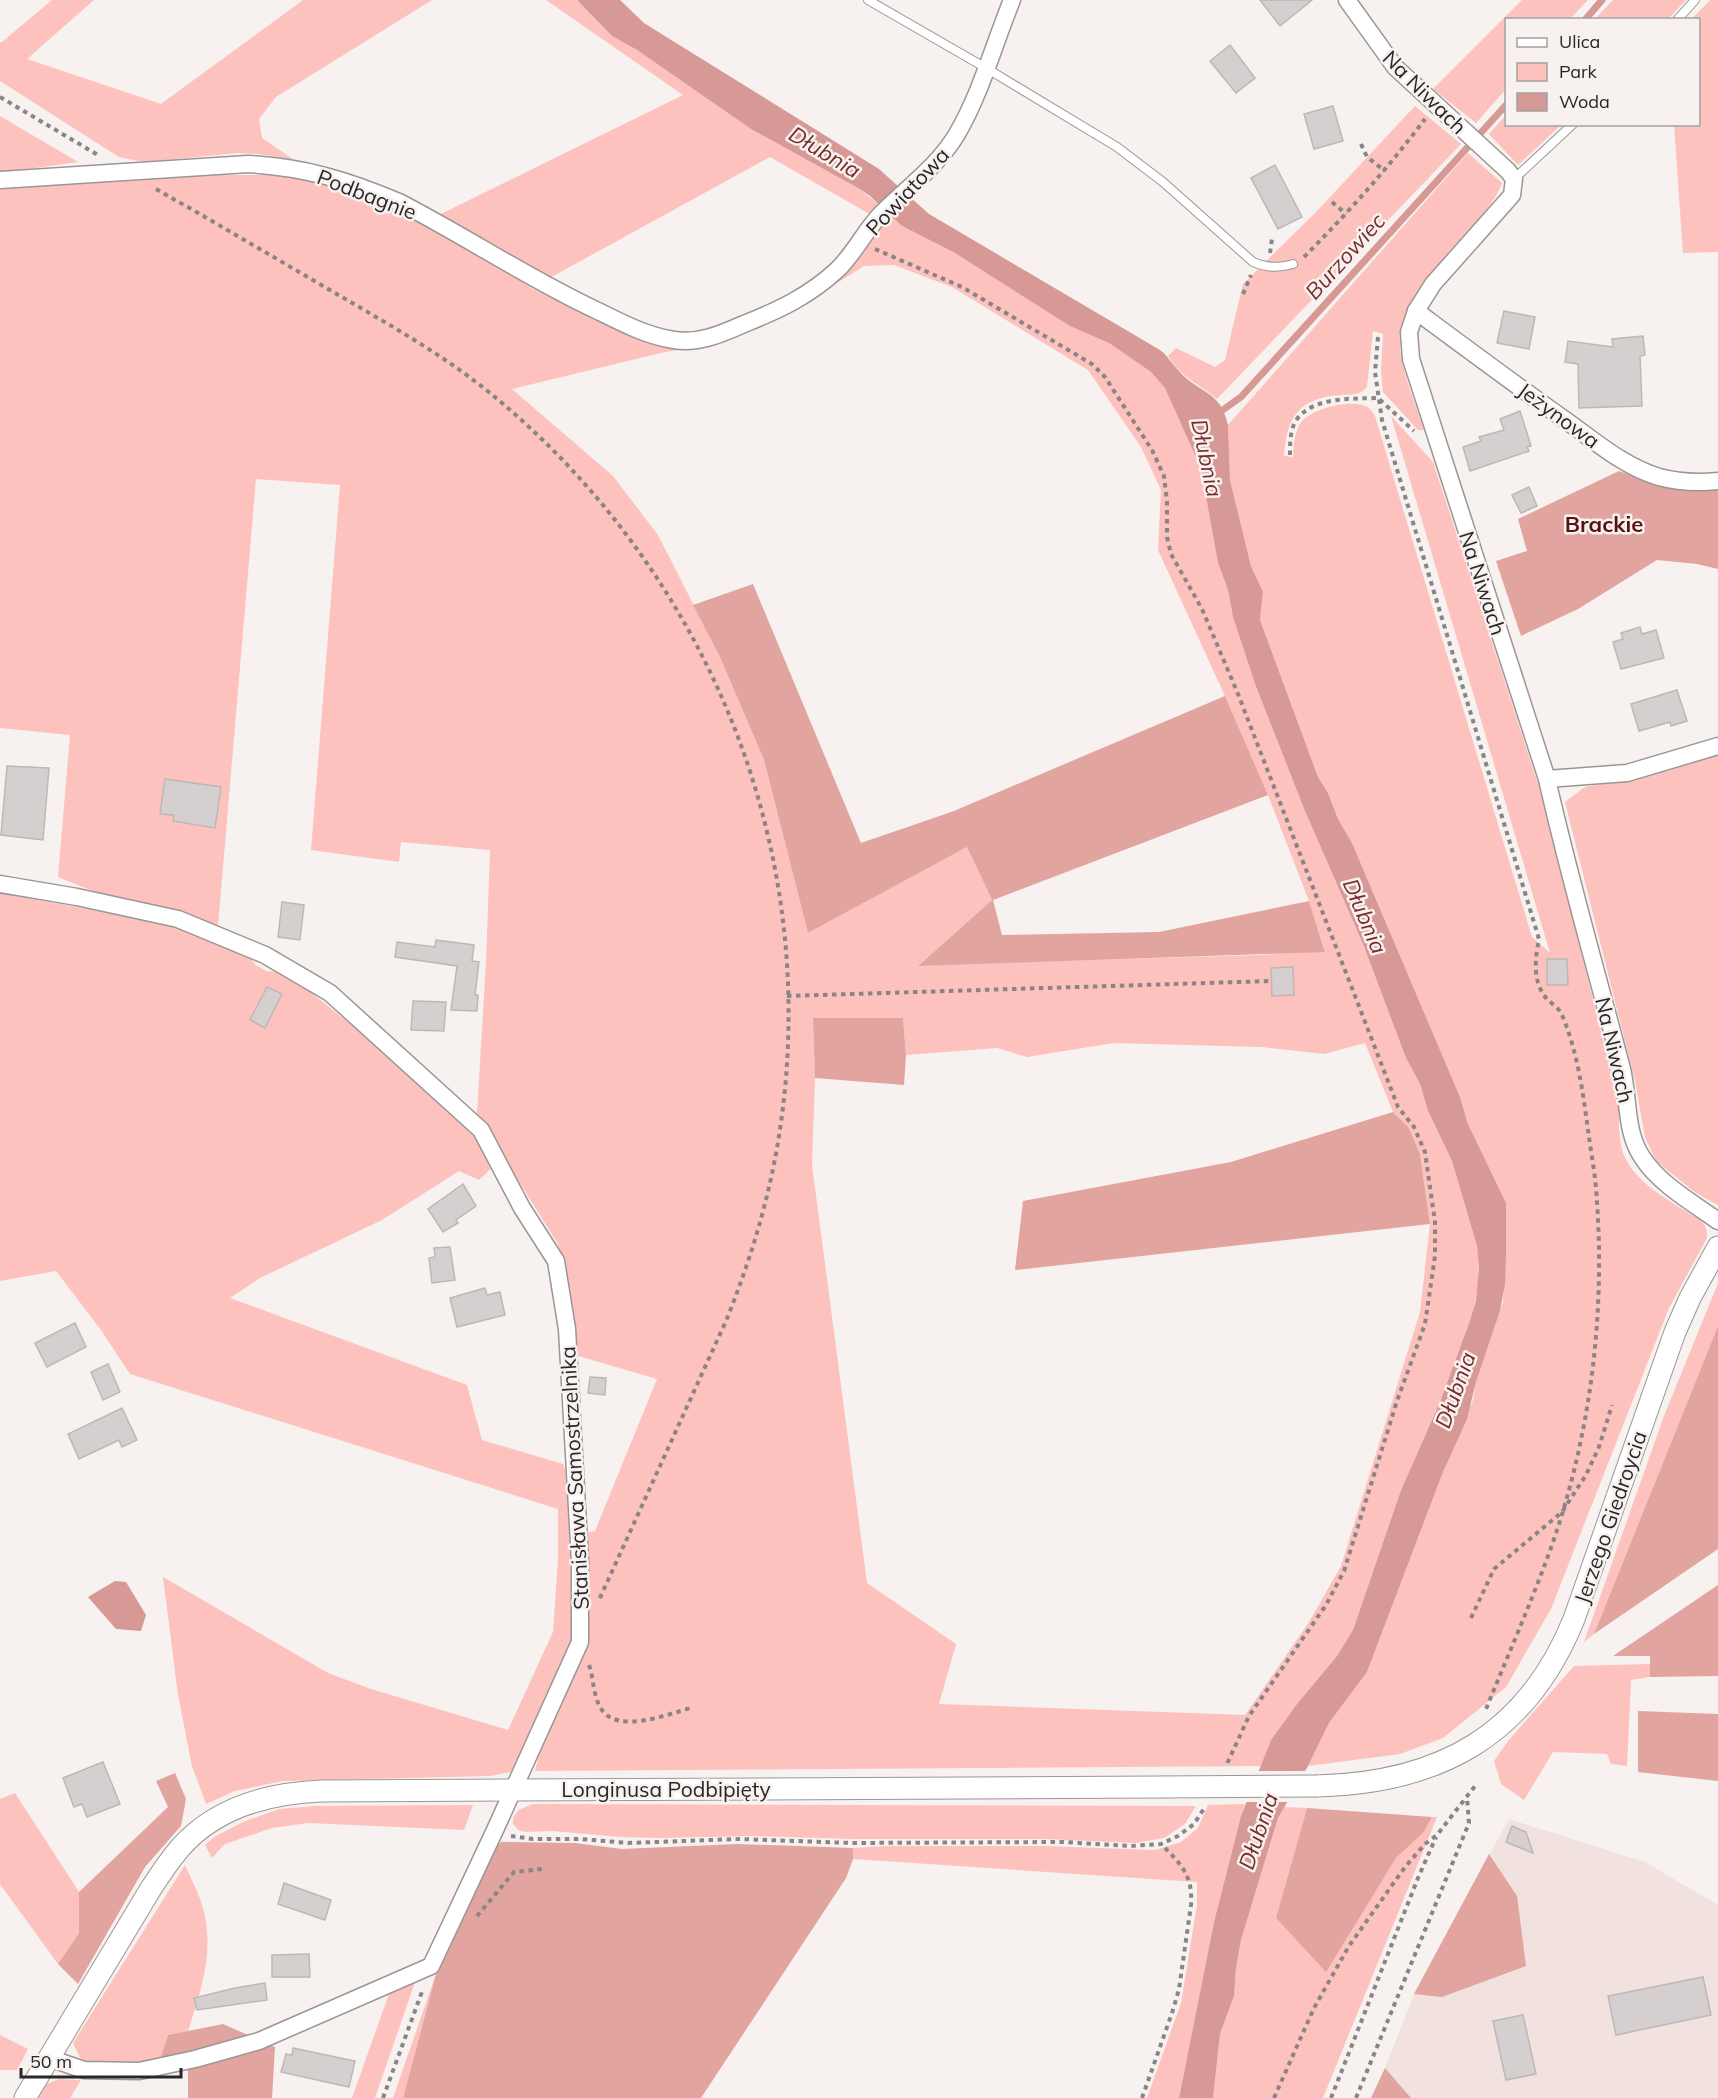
<svg xmlns="http://www.w3.org/2000/svg" width="1718" height="2098" font-family="Mulish,sans-serif">
<rect width="100%" height="100%" fill="#f7f1f0"/>
<!-- built -->
<path fill="#f1e2e0" d="M1509,1819L1645,1862L1718,1905V2098H1411L1385,2068L1414,1994Z"/>
<!-- green -->
<g fill="#fdc2bd" fill-rule="evenodd">
<path d="M52,0H94L27,59L161,104L303,0H432L276,97L259,119L262,138L294,160L259,154L238,153L143,162L119,157L0,81V42H2Z"/>
<path d="M546,0H577L612,36L637,50L751,129L858,188L881,206L873,216L770,157L546,280L439,215L683,95Z"/>
<path d="M1522,0H1588L1570,19L1506,20V89L1476,123L1433,89Z"/>
<path d="M1613,0H1686L1668,19H1595Z"/>
<path d="M1710,0H1718V252L1683,253L1674,125L1698,124V20L1692,19Z"/>
<path d="M1415,106L1461,144L1217,399C1197,382 1184,380 1168,356L1176,348L1215,367L1225,360L1243,284L1316,212Z"/>
<path d="M1506,115V124L1561,125L1518,165L1489,134Z"/>
<path d="M0,116L78,162L0,173Z"/>
<path d="M1468,153L1502,183C1494,205 1477,220 1461,238C1436,267 1398,305 1400,347C1401,369 1417,408 1424,430H1418L1383,392L1381,370L1383,334L1373,331L1367,387C1359,396 1352,394 1341,395C1299,398 1287,416 1284,456L1293,457C1294,445 1294,434 1300,424C1309,409 1349,399 1365,406C1370,408 1372,411 1375,416L1532,937L1550,953L1391,416L1433,462L1541,793L1619,1102C1619,1119 1618,1137 1623,1153C1635,1185 1673,1202 1700,1220C1706,1225 1707,1230 1707,1238L1669,1308L1551,1609L1506,1687L1443,1738L1400,1754L1308,1766L1329,1723L1367,1672L1443,1472L1473,1400L1476,1382L1503,1302L1506,1257V1203L1468,1124L1460,1097L1352,843L1338,819L1328,793L1318,777L1260,620L1263,592L1251,566L1230,480L1228,425Z"/>
<path d="M169,175H289L373,200L400,211L453,238L533,289L653,343L692,348L665,352L512,389L613,476L658,535L719,655L764,760L808,933L967,847L992,900L919,965L1261,955L1325,951L1309,901L1268,795L1225,696L1158,550L1161,490L1141,447L1088,370L952,287L894,265L864,266L802,305L863,253L890,214L902,226L955,253L1109,343L1151,372L1165,388L1191,441L1203,474L1218,563L1228,590L1233,617L1255,684L1305,811L1363,944L1406,1058L1420,1084L1428,1111L1452,1161L1477,1246C1480,1267 1479,1290 1473,1311L1440,1402L1401,1490L1353,1630L1337,1656L1297,1704L1271,1740L1261,1766L535,1771L543,1739L589,1640L586,1533L595,1531L657,1379L575,1355L569,1293L558,1244L488,1132L475,1114L477,1113L486,962L490,850L401,842L399,862L311,850L340,485L256,479L218,926L98,893L58,877L70,735L0,728V188ZM813,1018H903L906,1055L997,1048L1027,1057L1114,1043L1262,1047L1324,1054L1365,1043L1393,1112L1409,1128L1420,1154L1430,1224L1420,1312L1341,1566L1309,1622L1245,1715L939,1704L956,1644L867,1583L812,1165L815,1078Z"/>
<path d="M1718,756V1205L1696,1193L1656,1161L1645,1137L1635,1081L1565,802L1585,787L1666,771Z"/>
<path d="M0,892L13,896L146,919L200,934L250,958L256,965L266,971L280,972L304,987L368,1038L476,1137L493,1167L479,1180L459,1171L382,1220L260,1278L230,1298L467,1385L482,1440L563,1464L570,1481L574,1643L511,1772L490,1776L283,1781L235,1791L206,1804L192,1766L178,1695L163,1577L328,1673L371,1689L508,1730L553,1632L558,1559V1509L130,1374L101,1330L56,1271L0,1281Z"/>
<path d="M1718,1283V1326L1594,1634L1584,1642L1664,1416Z"/>
<path d="M1651,1664L1650,1677L1631,1680L1627,1766L1611,1764L1607,1754L1553,1752L1524,1800L1501,1784L1494,1761L1508,1741L1574,1666Z"/>
<path d="M15,1793L79,1892V1933L58,1964L0,1884V1799Z"/>
<path d="M533,1804L1196,1806L1185,1824L1164,1838L1136,1843L1044,1839H852L750,1836L658,1838L621,1837L553,1831L525,1832L518,1830L513,1824V1818L518,1810Z"/>
<path d="M1245,1804L1241,1816L1214,1922L1179,2098H1147L1181,2003L1197,1905V1882L853,1859V1848L885,1846H1044L1155,1850L1181,1842L1198,1828L1208,1805Z"/>
<path d="M473,1805L464,1830L308,1823L272,1828L225,1844L212,1858L205,1845L214,1837L243,1822L279,1809L315,1806Z"/>
<path d="M1284,1807L1307,1808L1276,1918L1326,1971L1396,1858L1424,1832L1432,1817H1437L1323,2098H1213L1220,2034L1234,1996L1236,1968L1241,1940L1278,1818Z"/>
<path d="M185,1865C192,1881 202,1899 205,1917C213,1957 200,1994 188,2031L168,2035L159,2062L133,2064L82,2062L73,2043Z"/>
<path d="M436,1974L403,2098H393Z"/>
<path d="M416,1979L375,2098H352L391,1988Z"/>
<path d="M0,2035L28,2049L17,2070H0Z"/>
<path d="M59,2079L81,2080L70,2098H38L46,2084Z"/>
</g>
<!-- forest -->
<g fill="#e1a49f">
<path d="M1619,471L1658,484H1718V569L1697,564L1657,560L1578,609L1521,636L1496,561L1527,551L1518,519Z"/>
<path d="M753,584L861,843L954,811L1225,696L1268,795L993,900L1002,935L1159,932L1309,901L1325,952L918,966L992,900L967,847L808,933L764,760L719,655L693,605Z"/>
<path d="M813,1018H903L906,1055L904,1085L815,1078Z"/>
<path d="M1393,1112L1409,1128L1420,1154L1430,1224L1015,1270L1023,1201L1231,1162Z"/>
<path d="M1718,1326V1549L1594,1634Z"/>
<path d="M1718,1585V1676L1650,1677V1656H1613Z"/>
<path d="M1638,1711L1718,1714V1781L1638,1772Z"/>
<path d="M175,1773L186,1799L181,1826L145,1867L78,1984L58,1964L79,1933V1892L168,1807L156,1781Z"/>
<path d="M1307,1808L1432,1817L1424,1832L1396,1858L1326,1972L1276,1918Z"/>
<path d="M501,1842L575,1843L622,1849L737,1844L853,1848V1859L846,1878L701,2098H403L436,1974L489,1855L494,1848Z"/>
<path d="M1489,1854L1517,1896L1526,1966L1442,1997L1414,1994Z"/>
<path d="M223,2024L275,2047L272,2098H188V2072L185,2055L159,2062L168,2035Z"/>
<path d="M1385,2068L1411,2098H1371Z"/>
</g>
<!-- water -->
<g fill="#d69995">
<path d="M577,0H620L644,23L660,33L879,169L929,214L1160,350C1168,356 1172,364 1179,371C1199,394 1220,389 1228,425L1230,480L1251,566L1263,592L1260,620L1318,777L1328,793L1338,819L1352,843L1460,1097L1468,1124L1506,1203V1257L1505,1284L1500,1311L1476,1382L1467,1419L1443,1472L1367,1672L1329,1723L1308,1766L1278,1818L1241,1940L1236,1968L1234,1996L1220,2034L1213,2098H1179L1214,1922L1241,1816L1271,1740L1297,1704L1337,1656L1353,1630L1401,1490L1440,1402L1470,1320L1476,1301L1479,1267L1477,1246L1452,1161L1428,1111L1420,1084L1406,1058L1363,944L1305,811L1255,684L1233,617L1228,590L1218,563L1201,468L1165,388L1151,372L1109,343L1070,326L955,253L902,226L870,196L858,188L751,129L637,50L612,36Z"/>
<path d="M115,1581L126,1582L146,1615L141,1631L116,1629L88,1597Z"/>
</g>
<!-- pier -->
<path fill="#f7f1f0" d="M1255,1771H1309L1290,1802H1243Z"/>
<g fill="none" stroke-linecap="round" stroke-linejoin="round">
<!-- stream -->
<g stroke="#d69995" stroke-width="7">
<path d="M1585,20L1602,0"/>
<path d="M1217,414L1241,397L1506,105"/>
</g>
</g>
<!-- building -->
<g fill="#d5cfcf" stroke="#bdb7b6" stroke-width="1.5">
<path d="M1260,0H1312L1280,26Z"/>
<path d="M1230,45L1255,78L1236,93L1210,61Z"/>
<path d="M1333,106L1343,141L1314,149L1304,114Z"/>
<path d="M1275,165L1302,217L1278,229L1251,178Z"/>
<path d="M1504,311L1535,317L1529,349L1497,343Z"/>
<path d="M1643,336L1645,355L1640,356L1642,406L1579,408L1578,364L1565,362L1568,341L1613,347L1612,339Z"/>
<path d="M1520,411L1531,446L1527,447L1529,451L1470,471L1463,447L1481,441L1479,437L1504,430L1500,419Z"/>
<path d="M1529,487L1537,506L1521,513L1512,495Z"/>
<path d="M1640,627L1642,634L1656,630L1664,658L1621,669L1613,642L1623,639L1621,633Z"/>
<path d="M1677,690L1687,721L1671,726L1670,722L1639,731L1631,704Z"/>
<path d="M7,766L49,768L43,840L1,835Z"/>
<path d="M165,779L221,787L215,828L173,821L174,815L160,814Z"/>
<path d="M282,902L304,905L300,940L278,937Z"/>
<path d="M436,940L474,945L472,961L479,962L475,995H478L477,1011L451,1010L457,966L395,957L397,942L435,947Z"/>
<path d="M1547,959H1567L1568,985H1547Z"/>
<path d="M1293,967L1294,995L1272,996L1271,968Z"/>
<path d="M267,987L282,994L265,1028L250,1020Z"/>
<path d="M413,1001L446,1002L444,1031L411,1030Z"/>
<path d="M463,1184L476,1206L456,1220L458,1223L443,1232L428,1209Z"/>
<path d="M450,1247L455,1280L432,1283L429,1258L435,1257L434,1248Z"/>
<path d="M485,1288L487,1295L500,1292L505,1315L457,1327L450,1298Z"/>
<path d="M75,1323L86,1347L47,1367L35,1343Z"/>
<path d="M108,1364L120,1392L103,1400L91,1372Z"/>
<path d="M590,1377L606,1378L605,1395L588,1393Z"/>
<path d="M122,1408L137,1440L122,1447L119,1440L79,1459L68,1434Z"/>
<path d="M103,1762L120,1804L87,1817L82,1804L74,1807L63,1778Z"/>
<path d="M1512,1826L1526,1832L1533,1853L1506,1842Z"/>
<path d="M284,1883L331,1900L325,1920L278,1904Z"/>
<path d="M309,1954L310,1977H272V1955Z"/>
<path d="M1703,1977L1711,2015L1616,2035L1608,1996Z"/>
<path d="M265,1983L267,2000L197,2010L194,1998L235,1988Z"/>
<path d="M1523,2015L1536,2074L1506,2080L1493,2021Z"/>
<path d="M293,2048L355,2061L349,2087L281,2072L286,2054L292,2055Z"/>
</g>
<g fill="none" stroke-linecap="round" stroke-linejoin="round">
<defs>
<g id="service">
<path d="M868,0L986,68L1117,147L1163,182L1253,262C1267,268 1278,268 1293,264"/>
<path d="M1677,20L1695,0"/>
<path d="M1514,179L1573,124"/>
</g>
<g id="minor">
<path d="M1347,0L1395,67L1508,171L1514,179L1512,195L1433,284L1416,311L1409,332L1411,359L1547,779C1569,877 1597,973 1622,1069C1629,1098 1625,1132 1642,1157C1659,1184 1693,1203 1718,1221"/>
<path d="M0,180L248,164C304,167 347,180 399,202C467,237 529,279 598,311C622,323 647,336 674,340C699,344 721,334 744,324C779,310 809,296 837,270C855,253 865,230 882,213C908,187 938,166 957,134C981,93 994,44 1012,0"/>
<path d="M1416,311C1466,348 1517,386 1568,422C1596,442 1625,467 1659,477C1678,482 1698,483 1718,481"/>
<path d="M1547,779L1627,773L1718,746"/>
<path d="M0,884L77,897L178,919L265,955L330,993L481,1130L522,1208L556,1261L567,1329L580,1561V1642L495,1830L431,1966L259,2041L195,2059L139,2071L84,2070L49,2058"/>
</g>
<g id="tertiary">
<path d="M1317,1786C1440,1783 1527,1735 1574,1619L1675,1332L1690,1298L1718,1247"/>
<path d="M25,2098L150,1890C159,1876 169,1861 180,1848C216,1807 270,1793 322,1791L1161,1787"/>
</g>
</defs>
<!-- service casing -->
<use href="#service" stroke="#9b9695" stroke-width="10"/>
<!-- minor casing -->
<use href="#minor" stroke="#9b9695" stroke-width="19"/>
<!-- tertiary casing -->
<use href="#tertiary" stroke="#9b9695" stroke-width="23"/>
<!-- path -->
<g stroke="#898585" stroke-width="4" stroke-dasharray="4.5 4.5" stroke-linecap="butt">
<path d="M0,97L98,155"/>
<path d="M1361,144L1367,157L1385,171"/>
<path d="M156,189C216,223 275,258 335,293C388,324 442,354 490,393C704,568 818,839 782,1115C773,1186 753,1254 726,1321L599,1600"/>
<path d="M1332,202L1346,214"/>
<path d="M875,249L962,287L1092,364L1105,377L1152,450L1164,476L1167,502V537L1171,554L1202,609L1238,694L1398,1107L1414,1127L1425,1152L1435,1222V1256L1425,1324L1397,1401L1344,1571L1326,1605L1249,1716L1226,1766"/>
<path d="M1270,253L1272,239"/>
<path d="M1304,257C1348,213 1388,168 1425,119"/>
<path d="M1243,294L1251,275"/>
<path d="M1378,337L1375,372L1382,420L1539,939C1535,959 1532,982 1547,999C1552,1004 1560,1009 1562,1015C1577,1050 1583,1092 1588,1130C1591,1153 1596,1178 1597,1202C1605,1317 1590,1436 1552,1545C1532,1601 1508,1655 1486,1709"/>
<path d="M1290,455C1290,444 1290,432 1295,422C1311,396 1352,399 1378,398L1414,431"/>
<path d="M787,996L1271,981"/>
<path d="M1471,1618L1494,1569L1562,1512L1586,1475L1599,1447L1612,1405"/>
<path d="M589,1665C594,1679 593,1698 602,1710C619,1734 668,1714 691,1708"/>
<path d="M511,1836L533,1839H580L628,1843L739,1839L852,1843L1063,1842L1130,1846L1161,1844L1178,1836L1194,1824L1205,1807"/>
<path d="M477,1916L514,1872L542,1869"/>
<path d="M383,2098L423,1989"/>
<path d="M1142,2098L1173,2010L1179,1989L1191,1905C1193,1875 1181,1864 1161,1844"/>
<path d="M1274,2098L1314,2008L1349,1946L1405,1867L1425,1844L1437,1835L1475,1786"/>
<path d="M1331,2098L1418,1878L1436,1837"/>
<path d="M1356,2098L1469,1823L1467,1797"/>
</g>
<!-- service -->
<use href="#service" stroke="#fff" stroke-width="8"/>
<!-- minor -->
<use href="#minor" stroke="#fff" stroke-width="16"/>
<!-- tertiary -->
<use href="#tertiary" stroke="#fff" stroke-width="21"/>
<defs>
<path id="tertiary-bridge" d="M1161,1787L1317,1786"/>
</defs>
<!-- tertiary-bridge casing -->
<use href="#tertiary-bridge" stroke="#9b9695" stroke-width="23" stroke-linecap="butt"/>
<!-- tertiary-bridge -->
<use href="#tertiary-bridge" stroke="#fff" stroke-width="21"/>
</g>
<g text-anchor="middle" dominant-baseline="central" stroke-width="5" stroke-linejoin="round" paint-order="stroke">
<!-- street labels -->
<g font-size="21" fill="#292727" stroke="#f7f1f0">
<text transform="translate(1425 92) rotate(45)">Na Niwach</text>
<text transform="translate(907 191) rotate(-47)">Powiatowa</text>
<text transform="translate(367 194) rotate(21)">Podbagnie</text>
<text transform="translate(1559 415) rotate(36)">Jeżynowa</text>
<text transform="translate(1483 583) rotate(72)">Na Niwach</text>
<text transform="translate(1615 1050) rotate(77)">Na Niwach</text>
<text transform="translate(574 1478) rotate(-93)">Stanisława Samostrzelnika</text>
<text transform="translate(1610 1517) rotate(-71)">Jerzego Giedroycia</text>
<text x="666" y="1789">Longinusa Podbipięty</text>
</g>
<!-- water labels -->
<g font-size="22" font-style="italic" fill="#762d2b" stroke="#f7f1f0">
<text transform="translate(825 152) rotate(31)">Dłubnia</text>
<text transform="translate(1345 256) rotate(-48)">Burzowiec</text>
<text transform="translate(1207 458) rotate(78)">Dłubnia</text>
<text transform="translate(1365 916) rotate(67)">Dłubnia</text>
<text transform="translate(1455 1390) rotate(-70)">Dłubnia</text>
<text transform="translate(1258 1831) rotate(-71)">Dłubnia</text>
</g>
<!-- neighbourhood labels -->
<g font-size="22" font-weight="bold" fill="#561114" stroke="#f7f1f0">
<text x="1604" y="524">Brackie</text>
</g>
</g>
<!-- legend -->
<rect x="1505" y="18" width="195" height="108" fill="#f7f1f0" stroke="#a5a0a0" stroke-width="1.5"/>
<rect x="1517" y="38" width="30" height="9" fill="#ffffff" stroke="#a5a0a0" stroke-width="1.5"/>
<text x="1559" y="48" font-size="18" fill="#292727">Ulica</text>
<rect x="1517" y="63" width="30" height="18" fill="#fdc2bd" stroke="#a5a0a0" stroke-width="1.5"/>
<text x="1559" y="78" font-size="18" fill="#292727">Park</text>
<rect x="1517" y="93" width="30" height="18" fill="#d69995" stroke="#a5a0a0" stroke-width="1.5"/>
<text x="1559" y="108" font-size="18" fill="#292727">Woda</text>
<!-- scale -->
<path d="M21 2068v9h160v-9" fill="none" stroke="#292727" stroke-width="3"/>
<text x="30" y="2068" font-size="18" fill="#292727" stroke="#f7f1f0" stroke-width="4.5" paint-order="stroke">50 m</text>
</svg>
